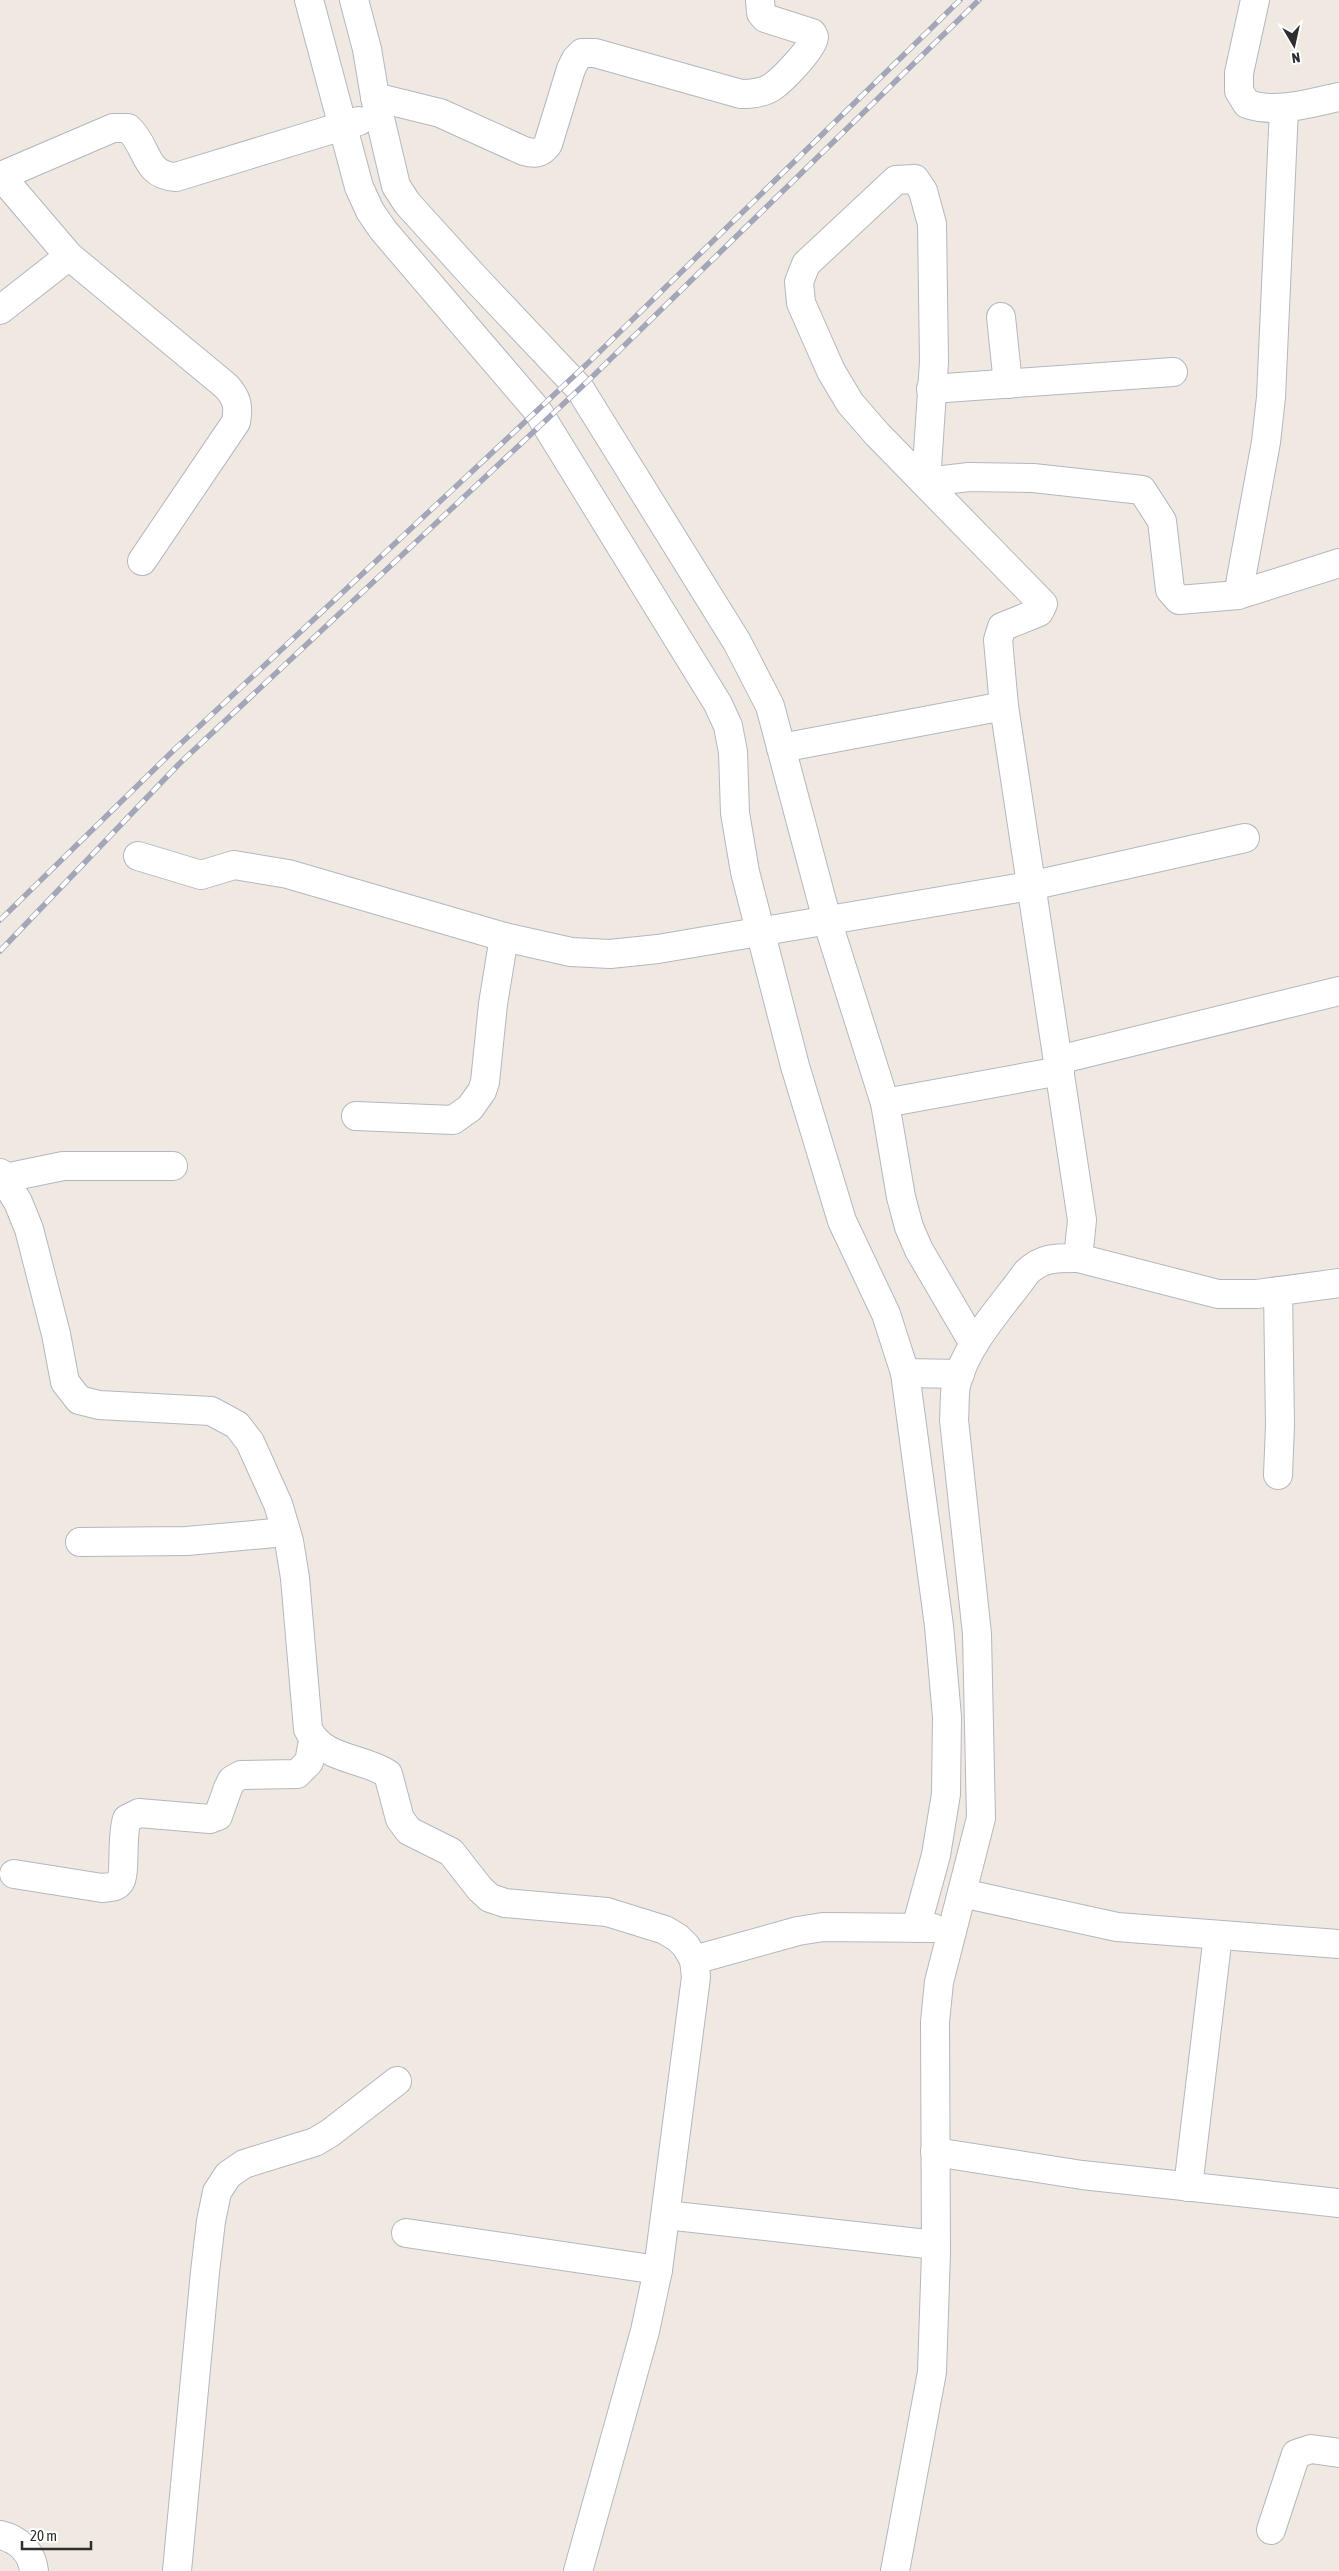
<svg xmlns="http://www.w3.org/2000/svg" width="1339" height="2571" font-family="'Asap Condensed',sans-serif">
<rect width="100%" height="100%" fill="#efe9e1"/>
<g fill="none" stroke-linecap="round" stroke-linejoin="round">
<defs>
<g id="street">
<path d="M309,0L359,187L370,211L383,230L537,410L718,704L728,726L733,752L735,813L745,872L795,1066L842,1221L886,1314L905,1373L960,1374"/>
<path d="M354,0L367,49L375,97L396,186L407,203L475,278L580,389L737,642L770,706L827,920L885,1103L901,1197L909,1227L919,1250L974,1344"/>
<path d="M1255,0L1239,73V91L1247,104C1277,114 1309,103 1339,97"/>
<path d="M375,97L440,113L524,151C535,154 541,154 548,144L571,69L576,59L582,53H595L741,94C752,94 763,93 772,87C781,81 814,48 814,37L812,33L765,18L761,13L760,0"/>
<path d="M0,175L69,256L226,386C237,398 239,406 236,422L142,561"/>
<path d="M1,176L113,128H128C149,147 143,175 176,177L359,121"/>
<path d="M0,310L69,256"/>
<path d="M1001,317L1008,384"/>
<path d="M931,389L1173,372"/>
<path d="M1238,595L1266,442L1271,397L1284,108"/>
<path d="M781,748L1004,706"/>
<path d="M138,856L201,875L234,865L288,874L504,937L571,952L610,954L658,949L1030,886L1245,838"/>
<path d="M1058,1060L1339,991"/>
<path d="M885,1103L1060,1071"/>
<path d="M356,1116L453,1120L470,1108L482,1091L485,1082L493,1004L504,937"/>
<path d="M0,1173L18,1202L29,1229L56,1334L65,1382L79,1400L99,1405L211,1411L237,1425L250,1442L278,1504L289,1541L295,1578L308,1729C322,1760 363,1757 388,1774L400,1819L409,1831L451,1852L480,1889L490,1898L505,1903L607,1912L665,1930L678,1938L686,1946L694,1960L696,1977L658,2270L645,2331L578,2571"/>
<path d="M5,1178L63,1166H173"/>
<path d="M1078,1258L1218,1294H1257L1339,1283"/>
<path d="M1278,1291L1280,1425L1278,1475"/>
<path d="M905,1373L939,1626L947,1717L946,1794L936,1855L916,1928"/>
<path d="M80,1542L187,1541L286,1532"/>
<path d="M14,1874L102,1888C108,1887 116,1888 120,1882C126,1873 121,1836 127,1819L139,1813L210,1819L218,1816L228,1788L232,1780L241,1775L297,1774L309,1762L313,1741"/>
<path d="M962,1893L1117,1927L1339,1944"/>
<path d="M694,1960L798,1931L823,1927L933,1928"/>
<path d="M935,2152L1082,2175L1339,2203"/>
<path d="M1188,2187L1218,1935"/>
<path d="M666,2215L936,2245"/>
<path d="M406,2233L658,2270"/>
<path d="M1271,2530L1296,2454L1311,2449L1339,2453"/>
<path d="M0,2535C18,2539 32,2552 34,2571"/>
<path d="M177,2571L205,2272L211,2221L217,2192L228,2175L244,2164L315,2142L330,2133L397,2081"/>
<path d="M895,2571L932,2372L936,2253L935,2022L939,1982L981,1818L977,1634L954,1420C955,1409 954,1396 956,1385C967,1342 1002,1307 1027,1272C1043,1257 1057,1258 1078,1258L1082,1220L1004,706L998,640L1002,627L1039,612L1043,604L877,434L850,403L831,371L801,303L799,282L806,264L896,180L915,179L923,191L932,224L934,362L926,482L969,477L1033,478L1142,490L1162,521L1170,590L1179,600L1238,595L1339,563"/>
</g>
</defs>
<!-- street casing -->
<use href="#street" stroke="#b4b7c1" stroke-width="30"/>
<!-- street -->
<use href="#street" stroke="#fff" stroke-width="28"/>
<defs>
<g id="rail">
<path d="M0,920L175,749L588,363L960,0"/>
<path d="M0,951L179,764L591,378L979,0"/>
</g>
</defs>
<!-- rail casing -->
<use href="#rail" stroke="#a3a6b8" stroke-width="5.5"/>
<!-- rail -->
<use href="#rail" stroke="#fff" stroke-width="4" stroke-dasharray="11" stroke-linecap="butt"/>
</g>
<!-- north arrow -->
<g transform="translate(1294 45) rotate(171)" stroke="#ffffff" stroke-width="4" paint-order="stroke">
<path d="M0-4L9 19L0 12L-9 19Z" fill="#2e2e2e"/>
<text y="-8" font-size="14" font-weight="bold" text-anchor="middle" fill="#2e2e2e">N</text>
</g>
<!-- scale -->
<path d="M22 2541v8h69v-8" fill="none" stroke="#2e2e2e" stroke-width="2.5"/>
<text x="30" y="2541" font-size="15" fill="#2e2e2e" stroke="#ffffff" stroke-width="4" paint-order="stroke">20 m</text>
</svg>
